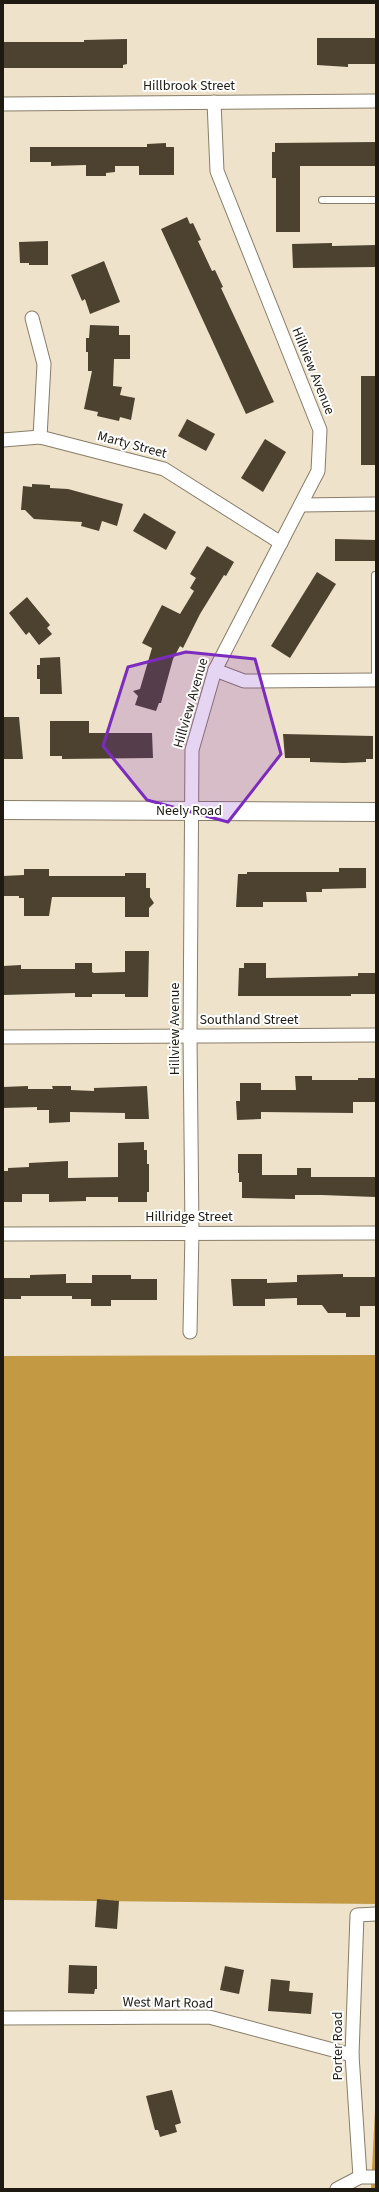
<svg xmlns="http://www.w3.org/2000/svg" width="379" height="2192" font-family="'Source Sans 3',sans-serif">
<rect width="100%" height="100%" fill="#eee2cb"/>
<!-- forest -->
<g fill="#c39a43">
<path d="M376,1355V1904L3,1900V1356Z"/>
<path d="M376,2090V2189H371Z"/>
</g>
<!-- building -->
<g fill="#4c422f">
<path d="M317,38H376V64H348V67L317,65Z"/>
<path d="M127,39V64L123,65V68H3V42H84V40Z"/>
<path d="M376,142V166H300V232H276V178H272V152H275V143Z"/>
<path d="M166,143V147H174V175H139V166H115V172L106,173V176H86V165L51,166V162H30V147H147V144Z"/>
<path d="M187,217L190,224L193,223L201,240L198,241L212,271L215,270L223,287L221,288L274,402L246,414L161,229Z"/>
<path d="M48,241V265H29V263H20L19,242Z"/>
<path d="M332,243V246L376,245V267L293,268L292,244Z"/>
<path d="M104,261L120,302L90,314L85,299L82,301L71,275Z"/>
<path d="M90,325L119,326V335H130V359H114L113,386L122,387L120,395L135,398L131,420L120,417L119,421L97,416L98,412L84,409L92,371H88V352H86V338H89Z"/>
<rect x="361" y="376" width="15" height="89"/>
<path d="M187,419L215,434L206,451L178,436Z"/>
<path d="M265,439L286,452L263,492L241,478Z"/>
<path d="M32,484L50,485V488L68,489L123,504L117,526L102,521L99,531L81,526L82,522L34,519L25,510H21L23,486L32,487Z"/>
<path d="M144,513L176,532L166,550L133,531Z"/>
<path d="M335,539L376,540V561H335Z"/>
<path d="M207,546L234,562L226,576L224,575L200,614L183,648L180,646L173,659L161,703H159L156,711L135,705L138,696L133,691L140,689L152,648L142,643L162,605L180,614L194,591L190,588L196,578L190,574Z"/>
<path d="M317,572L336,584L290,658L271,646Z"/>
<path d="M27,597L50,625L47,628L52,634L39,645L29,632L26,635L9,613Z"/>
<path d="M60,657L62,694H40V679H37V665H40V658Z"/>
<path d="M3,717H19L23,759H3Z"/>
<path d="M50,721H89V733H152L153,758L62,759V756H50Z"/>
<path d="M283,734L373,736V759H366V762L344,763L310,762V758H285Z"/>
<path d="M339,868H366V888L322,889V892H306L307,902H263V907H236L238,874H247V872H339Z"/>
<path d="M24,869H49V876H125V873H146V888H150V897L154,903L149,908V917H125V897H52L49,916H24V898H19V896H3V876L24,875Z"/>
<path d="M125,951H149L148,997H125V994H92V997H75V993L3,995V966L21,965V969H75V963H92V972L94,973L125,972Z"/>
<path d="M244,963H266V978L358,976V973H376V994H351V996H238L239,968H244Z"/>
<path d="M295,1076H312V1080H358V1078H376V1102H353V1113L261,1112V1119L237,1120L236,1101H240V1083H261V1090H296Z"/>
<path d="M28,1086V1089H53L52,1086H71V1090L94,1091V1088L147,1086L149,1119H125V1113L70,1112V1122L49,1123V1110H37V1107L3,1108V1087Z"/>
<path d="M144,1142V1150H147V1164H149V1192H147V1202H118V1197H86V1201L49,1202V1194H22V1202H3V1171H8V1168L29,1167V1163L68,1161V1178L118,1177V1143Z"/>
<path d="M238,1154H262V1175H297V1168H311V1177H376V1194L375,1197L322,1195H295V1199L242,1198V1182H239V1173H238Z"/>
<path d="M66,1274V1283H92V1275H131V1279H157V1300H111V1306H91V1299H72V1296H21V1299H3V1278H30V1275Z"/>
<path d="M343,1274V1277H376V1306H360V1317H346V1313H328L322,1305H297V1298L267,1299H265V1306H233L231,1279H267V1283L297,1282V1275Z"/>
<path d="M97,1899L119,1901L117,1929L95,1927Z"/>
<path d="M69,1965L97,1966V1989H95L94,1994L68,1993Z"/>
<path d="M225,1966L244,1970L239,1994L220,1990Z"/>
<path d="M271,1979L290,1981L289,1991L313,1993L311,2014L268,2011Z"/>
<path d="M172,2090L181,2123L175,2125L177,2132L160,2137L158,2130H155L146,2096Z"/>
</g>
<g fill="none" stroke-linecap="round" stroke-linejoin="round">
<defs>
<g id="lane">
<path d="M322,200H376"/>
<path d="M375,680V575"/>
</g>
<g id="street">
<path d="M3,104L376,101"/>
<path d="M32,318L44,364L40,437"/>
<path d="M3,440L40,437L164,469L281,543"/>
<path d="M301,505L376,504"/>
<path d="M215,670L244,681L376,680"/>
<path d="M3,1037L376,1035"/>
<path d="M3,1234L376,1233"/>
<path d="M190,1332L192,1232L190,1036L192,750L215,670L318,471L320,430L217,171L214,102"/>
<path d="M3,2018L209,2017L352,2055"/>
<path d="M360,2177L352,2055L357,1915L376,1914"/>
<path d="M337,2189L360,2177H376"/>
</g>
<path id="secondary" d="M3,810L376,812"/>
</defs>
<!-- lane casing -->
<use href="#lane" stroke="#887d68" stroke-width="8"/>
<!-- street casing -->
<use href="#street" stroke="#887d68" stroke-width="15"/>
<!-- secondary casing -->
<use href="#secondary" stroke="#887d68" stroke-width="20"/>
<!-- lane -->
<use href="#lane" stroke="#fff" stroke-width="6"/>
<!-- street -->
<use href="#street" stroke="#fff" stroke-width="13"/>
<!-- secondary -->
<use href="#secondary" stroke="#fff" stroke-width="18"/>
</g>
<!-- marked area -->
<path fill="#7b2cbf" fill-opacity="0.2" stroke="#7b2cbf" stroke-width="3" stroke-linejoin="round" d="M186,652L255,659L281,754L228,822L147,800L103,746L128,667Z"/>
<g text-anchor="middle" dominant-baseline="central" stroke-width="4" stroke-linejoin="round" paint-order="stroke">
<!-- street labels -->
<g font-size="14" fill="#1e1a12" stroke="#fff">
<text x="189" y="86">Hillbrook Street</text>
<text transform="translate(313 371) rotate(68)">Hillview Avenue</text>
<text transform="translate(132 445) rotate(15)">Marty Street</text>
<text transform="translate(191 703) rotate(-74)">Hillview Avenue</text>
<text x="189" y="811">Neely Road</text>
<text x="249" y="1020">Southland Street</text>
<text transform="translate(175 1029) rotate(-90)">Hillview Avenue</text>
<text x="189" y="1217">Hillridge Street</text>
<text transform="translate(168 2003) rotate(1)">West Mart Road</text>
<text transform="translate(338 2046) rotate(-90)">Porter Road</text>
</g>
</g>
<!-- border -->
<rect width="379" height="2192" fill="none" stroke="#1e1a12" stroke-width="8"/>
</svg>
